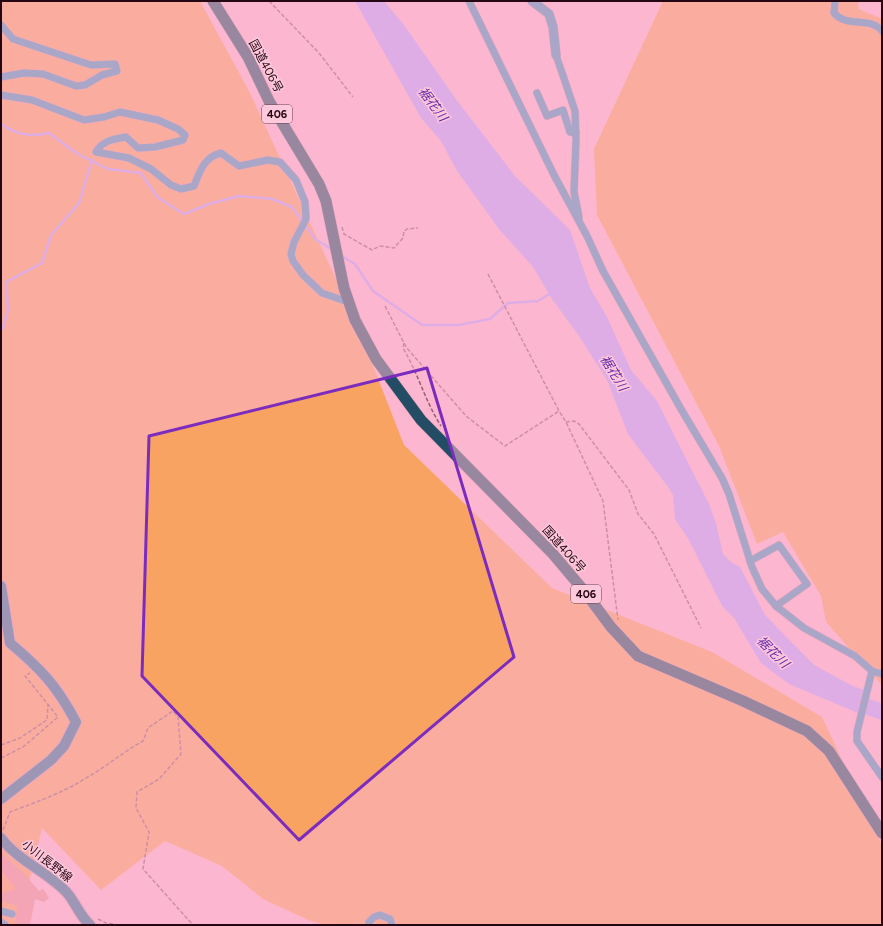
<svg xmlns="http://www.w3.org/2000/svg" width="883" height="926" font-family="Figtree,'Noto Sans JP',sans-serif">
<rect width="100%" height="100%" fill="#fcb6cf"/>
<!-- green -->
<g fill="#f9a363">
<path d="M1,1H200L249,91L355,320L404,445L552,588L712,652L822,717L882,845V925H326L308,920L263,899L222,866L165,841L101,890L42,828L19,925H1Z"/>
<path d="M663,1H858L859,9L882,19V685L826,622L821,596L783,532L757,544L719,446L597,215L594,149Z"/>
</g>
<!-- water -->
<path fill="#bca2fe" d="M355,1H384L404,25L458,102L515,176L570,230L590,288L607,317L631,370L657,401L709,504L716,523L723,554L731,562L740,567L765,615L814,665L853,686L864,690L858,713L789,684L761,663L734,618L722,606L689,540L675,519L673,495L668,487L628,434L607,380L579,336L552,299L533,267L499,229L457,171L441,141L421,118Z"/>
<g fill="none" stroke-linecap="round" stroke-linejoin="round">
<!-- stream -->
<g stroke="#bca2fe" stroke-width="2.5">
<path d="M1,124C17,135 30,137 49,133L76,153L108,169L141,173L157,197L184,214L209,204L239,196L272,199L292,207L315,239L333,250"/>
<path d="M340,255L355,264L373,291L422,325H458L490,319L508,303L538,301L551,293"/>
<path d="M1,330L3,328L8,309L6,282L42,263L51,235L79,203L92,160"/>
</g>
<!-- river -->
<path stroke="#bca2fe" stroke-width="16" d="M847,699L882,712"/>
</g>
<!-- building -->
<path fill="#e88e94" d="M1,853L25,875L39,891L43,889L49,898L44,902L35,899L30,925L15,923L18,906L1,901V893L16,889L1,870Z"/>
<g fill="none" stroke-linecap="round" stroke-linejoin="round">
<defs>
<g id="minor">
<path d="M469,1L554,175L587,236L603,271L681,409L722,478L729,494L752,567L762,589L776,606L804,628L855,656L872,671L882,674"/>
<path d="M835,1L834,13C846,28 870,16 882,31"/>
<path d="M1,25L13,39L91,65L115,64L117,71L102,75L85,85L76,86L43,74L24,73L1,77"/>
<path d="M556,55L575,111L576,140L574,192L579,217"/>
<path d="M537,93L547,116L563,110L570,132L576,133"/>
<path d="M1,95L32,100L84,120L104,117L120,112L158,120L178,129L185,135L183,140L155,147L138,148L126,137C113,139 102,141 96,152L129,158L151,169L171,185L181,189L194,186C200,171 204,157 221,153L239,166L268,160L280,162L296,180L305,202L306,219L294,242L291,254L293,261L303,275L322,293L348,302"/>
<path d="M750,561L779,545L807,584L776,606"/>
<path d="M872,671L857,732V741L882,777"/>
<path d="M1,911L12,914"/>
<path d="M1,922L5,925"/>
<path d="M369,925V922L374,917L380,915L390,919L392,925"/>
</g>
<path id="tertiary" d="M532,1L549,14L553,27L556,55"/>
<g id="secondary">
<path d="M1,586L10,643C41,669 57,686 76,722L64,746L51,760L1,799"/>
<path d="M1,838C19,862 50,873 68,894C76,904 80,916 90,925"/>
</g>
<path id="trunk" d="M213,1L248,57L269,101L319,184L326,201L344,288L355,320L376,359L421,420L553,554L585,592L611,627L638,656L743,701L807,731L829,751L882,833"/>
</defs>
<!-- minor casing -->
<use href="#minor" stroke="#d596ad" stroke-width="8"/>
<!-- tertiary casing -->
<use href="#tertiary" stroke="#d596ad" stroke-width="10"/>
<!-- secondary casing -->
<use href="#secondary" stroke="#d596ad" stroke-width="12"/>
<!-- trunk casing -->
<use href="#trunk" stroke="#d596ad" stroke-width="12"/>
<!-- path -->
<g stroke="#926073" stroke-width="1.5" stroke-dasharray="4 2" stroke-linecap="butt">
<path d="M269,1L319,53L353,97"/>
<path d="M342,227L344,234L372,250L380,246L394,248L403,238L404,231L407,229L418,228"/>
<path d="M488,274L559,411L566,422L603,501L618,620"/>
<path d="M385,306L406,347L466,416L505,446L559,411"/>
<path d="M404,343L403,348C418,373 425,401 441,426"/>
<path d="M566,422L574,421L579,424L629,490L638,514L654,534L701,628"/>
<path d="M1,745L20,738L47,720L48,704"/>
<path d="M1,758L23,747L58,717L25,676L30,673"/>
<path d="M3,830L10,812C36,802 63,793 86,778C106,767 123,752 143,741L148,728L173,711L178,717L181,754L159,779L137,792L136,808L149,832L143,869L193,925"/>
<path d="M98,919L106,923L119,925"/>
</g>
<!-- minor -->
<use href="#minor" stroke="#4592be" stroke-width="7"/>
<!-- tertiary -->
<use href="#tertiary" stroke="#4592be" stroke-width="9"/>
<!-- secondary -->
<use href="#secondary" stroke="#2a7096" stroke-width="10"/>
<!-- trunk -->
<use href="#trunk" stroke="#234d64" stroke-width="11"/>
</g>
<!-- marked area -->
<path d="M0 0H883V926H0ZM427,368L514,657L299,840L142,676L149,436Z" fill="#fcb6cf" fill-opacity=".55" fill-rule="evenodd"/>
<path fill="none" stroke="#7b2cbf" stroke-width="3" stroke-linejoin="round" d="M427,368L514,657L299,840L142,676L149,436Z"/>
<g text-anchor="middle" dominant-baseline="central" stroke-width="3" stroke-linejoin="round" paint-order="stroke">
<!-- shield labels -->
<g fill="#ffc9db" stroke="#664150" stroke-width="1">
<rect x="262" y="105" width="30" height="18" rx="3"/>
<rect x="571" y="585" width="30" height="18" rx="3"/>
</g>
<g font-size="11" font-weight="bold" fill="#250714">
<text x="277" y="114">406</text>
<text x="586" y="594">406</text>
</g>
<!-- street labels -->
<g font-size="12" fill="#250714" stroke="#ffc9db">
<text transform="translate(266 66) rotate(62)">国道406号</text>
<text transform="translate(564 549) rotate(48)">国道406号</text>
<text transform="translate(47 861) rotate(38)">小川長野線</text>
</g>
<!-- water labels -->
<g font-size="13" font-style="italic" fill="#602aae" stroke="#ffc9db">
<text transform="translate(433 104) rotate(53)">裾花川</text>
<text transform="translate(614 373) rotate(58)">裾花川</text>
<text transform="translate(773 652) rotate(45)">裾花川</text>
</g>
</g>
<!-- border -->
<rect width="883" height="926" fill="none" stroke="#250714" stroke-width="4"/>
</svg>
